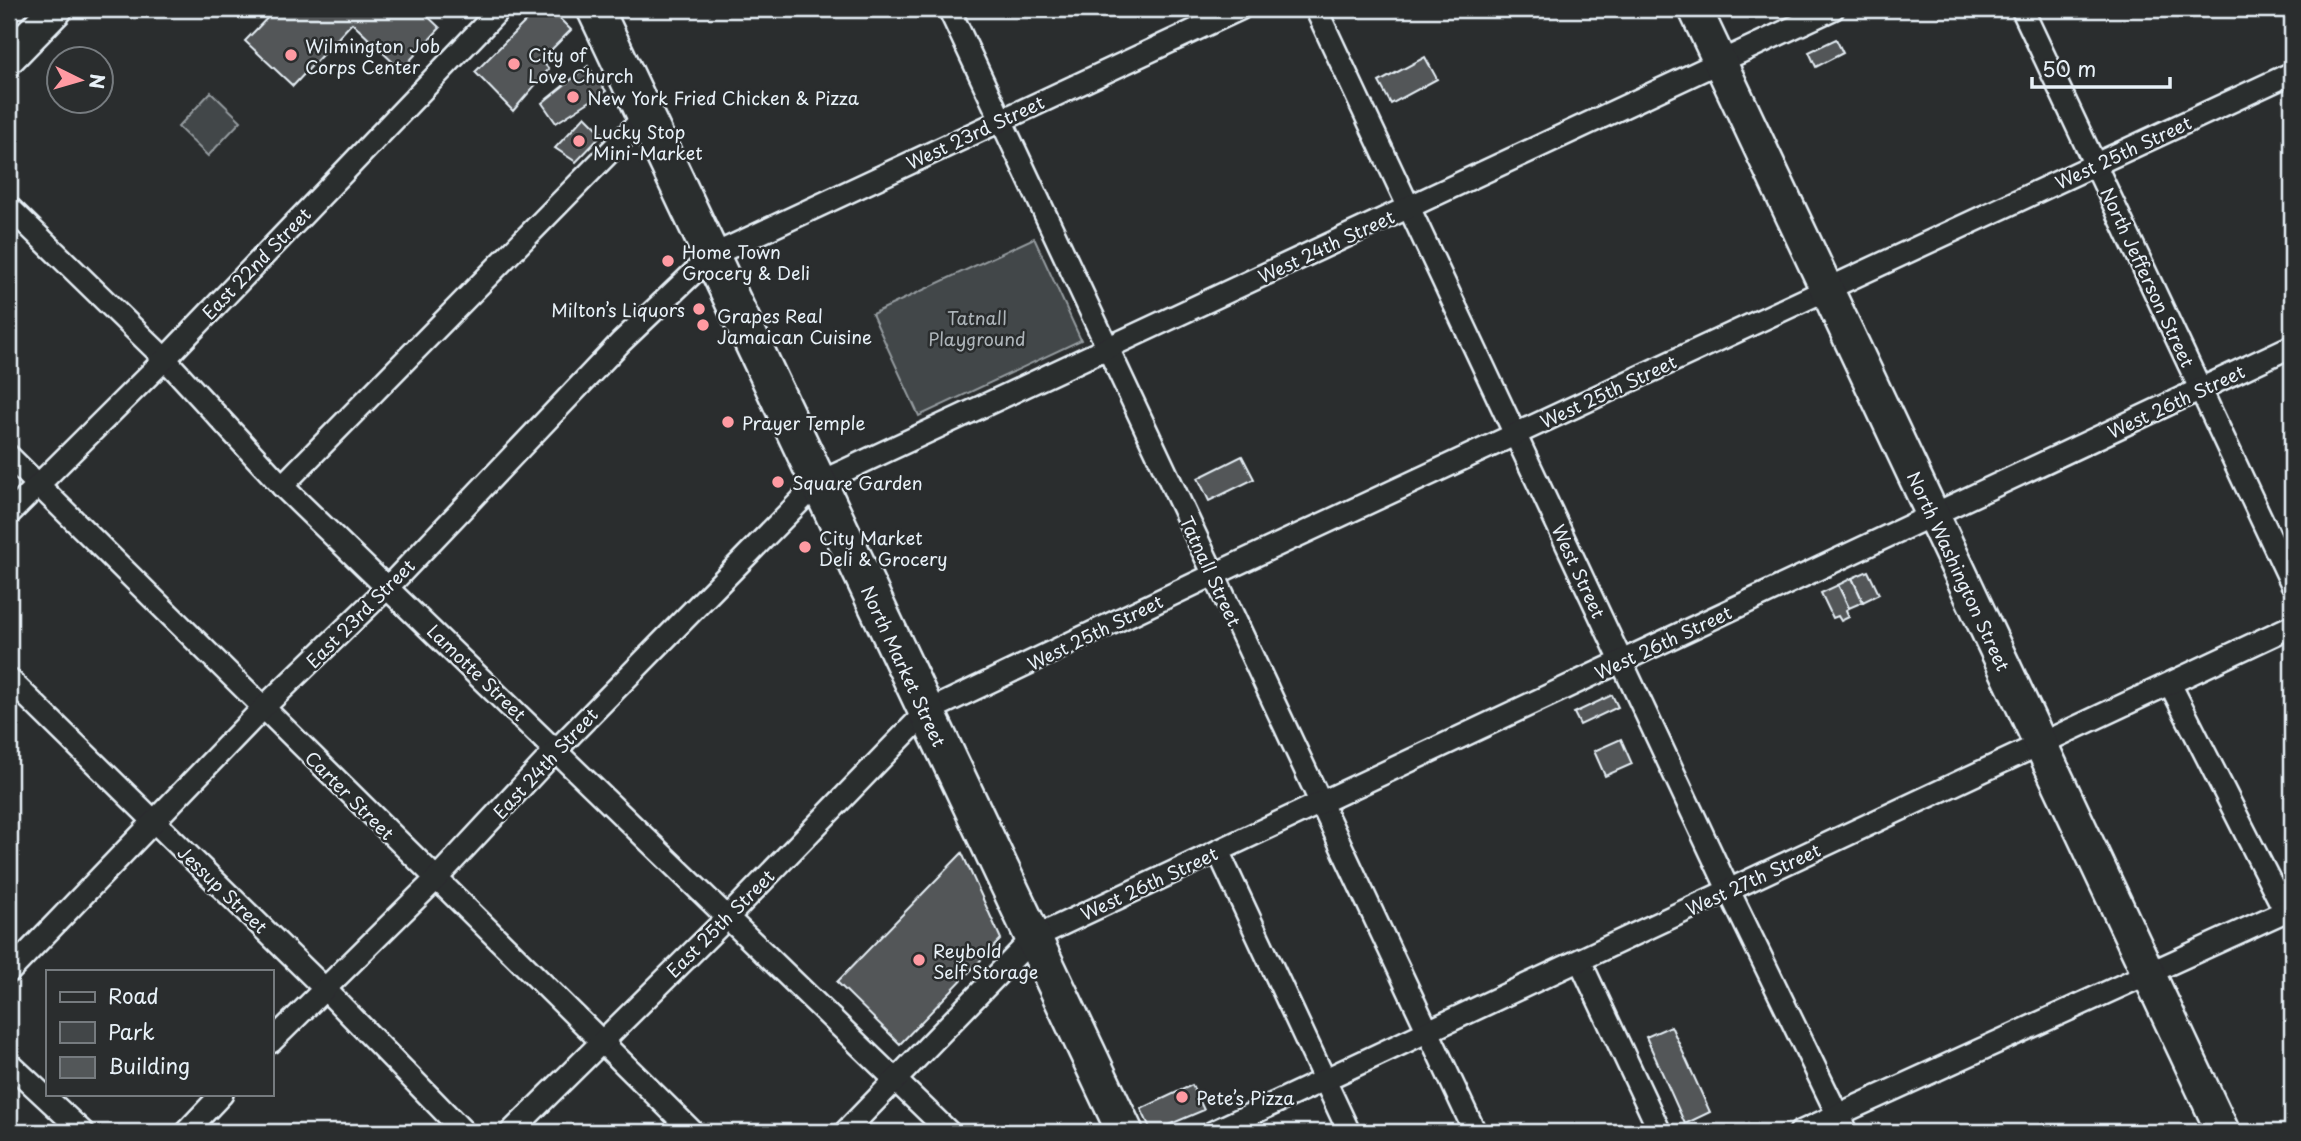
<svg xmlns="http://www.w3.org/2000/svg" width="2301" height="1141" font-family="'Playpen Sans',sans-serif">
<rect width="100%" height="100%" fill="#2a2d2e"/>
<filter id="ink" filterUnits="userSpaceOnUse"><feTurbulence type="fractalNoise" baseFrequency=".0143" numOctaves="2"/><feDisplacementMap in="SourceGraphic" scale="14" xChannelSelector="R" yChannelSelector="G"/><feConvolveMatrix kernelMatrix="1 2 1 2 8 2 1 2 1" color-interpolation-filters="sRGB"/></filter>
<g filter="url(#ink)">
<!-- green -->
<g fill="#424648" stroke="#959ca0" stroke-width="2">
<path d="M211,92L241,121L208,156L178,127Z"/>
<path d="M1034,238L1081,340L919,416L872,314Z"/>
</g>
<!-- building -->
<g fill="#535759" stroke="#e8f1f8" stroke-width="2">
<path d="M276,9H420L440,28L401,70L352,23L293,86L245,41Z"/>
<path d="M538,9H550L571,30L541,60L549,69L513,111L475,72Z"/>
<path d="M1836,39L1843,53L1816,67L1809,52Z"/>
<path d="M1425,57L1437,79L1391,104L1379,82Z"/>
<path d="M588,66L606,91L556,123L542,103Z"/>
<path d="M585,116L603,134L576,162L555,148Z"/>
<path d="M1242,456L1254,479L1209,501L1198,478Z"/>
<path d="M1868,571L1879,594L1863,602L1852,578Z"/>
<path d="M1852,578L1863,602L1849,608L1838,585Z"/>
<path d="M1838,585L1849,608L1846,610L1849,617L1841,621L1838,616L1833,618L1821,593Z"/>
<path d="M1612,695L1618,707L1580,725L1574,713Z"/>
<path d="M1621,739L1632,764L1605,776L1594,751Z"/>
<path d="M962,853L1001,939L900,1044L837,982Z"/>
<path d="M1671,1026L1710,1112L1685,1124L1646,1037Z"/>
<path d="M1192,1085L1204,1110L1152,1132L1141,1109Z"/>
</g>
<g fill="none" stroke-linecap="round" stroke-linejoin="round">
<defs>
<g id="street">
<path d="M949,9L1475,1132"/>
<path d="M1316,9L1729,891L1846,1132"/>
<path d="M2022,9L2292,584"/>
<path d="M9,207L165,359L282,486L949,1132"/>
<path d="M9,456L693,1132"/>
<path d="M282,486L646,115"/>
<path d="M9,514L165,359L500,9"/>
<path d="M9,679L323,987L464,1132"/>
<path d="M2170,684L2285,911"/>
<path d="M1218,851L1349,1132"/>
<path d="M1580,961L1660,1132"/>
<path d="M9,972L262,709L388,587L621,342L711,256L1240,9"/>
<path d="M271,1042L435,880L557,749L818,483L1833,9"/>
<path d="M9,1063L83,1132"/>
<path d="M186,1132L222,1094"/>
<path d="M511,1132L727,918L926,712L1213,575L2292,73"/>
<path d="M845,1132L1033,938L2292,346"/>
<path d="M1213,1132L2292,626"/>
<path d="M1800,1132L2292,908"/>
</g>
<g id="secondary">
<path d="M1695,9L2223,1132"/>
<path d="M9,57L56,9"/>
</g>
<path id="primary" d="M595,9L1125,1132"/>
</defs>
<!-- street casing -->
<use href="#street" stroke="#e8f1f8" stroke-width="26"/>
<!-- secondary casing -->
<use href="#secondary" stroke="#e8f1f8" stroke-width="37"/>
<!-- primary casing -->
<use href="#primary" stroke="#e8f1f8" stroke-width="40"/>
<!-- street -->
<use href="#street" stroke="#2a2d2e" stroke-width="21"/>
<!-- secondary -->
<use href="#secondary" stroke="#2a2d2e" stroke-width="32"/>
<!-- primary -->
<use href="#primary" stroke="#2a2d2e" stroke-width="35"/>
</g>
</g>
<!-- markers -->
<g fill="#ff9aa2" stroke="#2a2d2e" stroke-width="2.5">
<circle cx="291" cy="55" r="7"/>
<circle cx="514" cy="64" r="7"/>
<circle cx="573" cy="97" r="7"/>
<circle cx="579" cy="141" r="7"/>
<circle cx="668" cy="261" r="7"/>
<circle cx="699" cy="309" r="7"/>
<circle cx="703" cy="325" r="7"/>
<circle cx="728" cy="422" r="7"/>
<circle cx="778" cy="482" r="7"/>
<circle cx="805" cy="547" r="7"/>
<circle cx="919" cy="960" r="7"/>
<circle cx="1182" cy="1097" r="7"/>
</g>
<g text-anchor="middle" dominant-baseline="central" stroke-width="5" stroke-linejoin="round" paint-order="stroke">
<!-- poi labels -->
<g font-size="18" fill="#e8f1f8" stroke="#2a2d2e" text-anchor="start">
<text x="305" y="45">Wilmington Job<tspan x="305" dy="21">Corps Center</tspan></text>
<text x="528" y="54">City of<tspan x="528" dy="21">Love Church</tspan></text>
<text x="587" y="97">New York Fried Chicken &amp; Pizza</text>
<text x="593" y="131">Lucky Stop<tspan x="593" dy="21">Mini-Market</tspan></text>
<text x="682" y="251">Home Town<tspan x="682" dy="21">Grocery &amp; Deli</tspan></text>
<text x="685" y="309" text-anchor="end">Milton’s Liquors</text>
<text x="717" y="315">Grapes Real<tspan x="717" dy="21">Jamaican Cuisine</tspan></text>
<text x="742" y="422">Prayer Temple</text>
<text x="792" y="482">Square Garden</text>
<text x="819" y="537">City Market<tspan x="819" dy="21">Deli &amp; Grocery</tspan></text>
<text x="933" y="950">Reybold<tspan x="933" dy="21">Self Storage</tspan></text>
<text x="1196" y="1097">Pete’s Pizza</text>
</g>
<!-- street labels -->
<g font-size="18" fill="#e8f1f8" stroke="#2a2d2e">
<text transform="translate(975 132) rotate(-25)">West 23rd Street</text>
<text transform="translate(2123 152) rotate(-25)">West 25th Street</text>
<text transform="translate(1326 246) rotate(-25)">West 24th Street</text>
<text transform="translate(256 263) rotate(-46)">East 22nd Street</text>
<text transform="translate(2148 277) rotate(65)">North Jefferson Street</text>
<text transform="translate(1608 391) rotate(-25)">West 25th Street</text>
<text transform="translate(2176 401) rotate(-25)">West 26th Street</text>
<text transform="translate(1211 571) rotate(65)">Tatnall Street</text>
<text transform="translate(1579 571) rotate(65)">West Street</text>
<text transform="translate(1959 571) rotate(65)">North Washington Street</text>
<text transform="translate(360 613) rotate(-45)">East 23rd Street</text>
<text transform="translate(1095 632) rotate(-26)">West 25th Street</text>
<text transform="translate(1663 642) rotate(-25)">West 26th Street</text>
<text transform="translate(904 666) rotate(65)">North Market Street</text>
<text transform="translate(477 672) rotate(44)">Lamotte Street</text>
<text transform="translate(545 763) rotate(-47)">East 24th Street</text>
<text transform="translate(350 795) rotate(45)">Carter Street</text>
<text transform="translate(1753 879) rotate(-25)">West 27th Street</text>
<text transform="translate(1149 883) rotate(-25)">West 26th Street</text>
<text transform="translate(223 889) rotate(44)">Jessup Street</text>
<text transform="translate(720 923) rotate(-45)">East 25th Street</text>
</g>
<!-- park labels -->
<g font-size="18" fill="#aeb5ba" stroke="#2a2d2e">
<text x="977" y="317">Tatnall<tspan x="977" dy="21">Playground</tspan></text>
</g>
</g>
<!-- margin -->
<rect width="2301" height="1141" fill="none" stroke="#2a2d2e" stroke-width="35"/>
<rect x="18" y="18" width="2266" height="1106" fill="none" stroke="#e8f1f8" stroke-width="2.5" filter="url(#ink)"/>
<!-- legend -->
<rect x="46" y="970" width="228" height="126" fill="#2a2d2e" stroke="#767b7f" stroke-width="2"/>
<rect x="60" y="992" width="35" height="10" fill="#2a2d2e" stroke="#767b7f" stroke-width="2"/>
<text x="108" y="1004" font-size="21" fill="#e8f1f8">Road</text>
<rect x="60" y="1022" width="35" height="21" fill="#424648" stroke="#767b7f" stroke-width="2"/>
<text x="108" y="1040" font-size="21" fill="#e8f1f8">Park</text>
<rect x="60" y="1057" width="35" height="21" fill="#535759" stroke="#767b7f" stroke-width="2"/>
<text x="108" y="1074" font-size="21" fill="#e8f1f8">Building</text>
<!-- north arrow -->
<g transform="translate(80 80) rotate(95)"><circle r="33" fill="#2a2d2e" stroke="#767b7f" stroke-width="2"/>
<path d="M0-5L12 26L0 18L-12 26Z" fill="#ff9aa2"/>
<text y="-10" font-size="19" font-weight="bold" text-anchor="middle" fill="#e8f1f8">N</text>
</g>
<!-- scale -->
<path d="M2032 77v10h138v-10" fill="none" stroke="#e8f1f8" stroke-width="3.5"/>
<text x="2042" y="77" font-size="21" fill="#e8f1f8" stroke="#2a2d2e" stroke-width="5" paint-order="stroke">50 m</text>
</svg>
